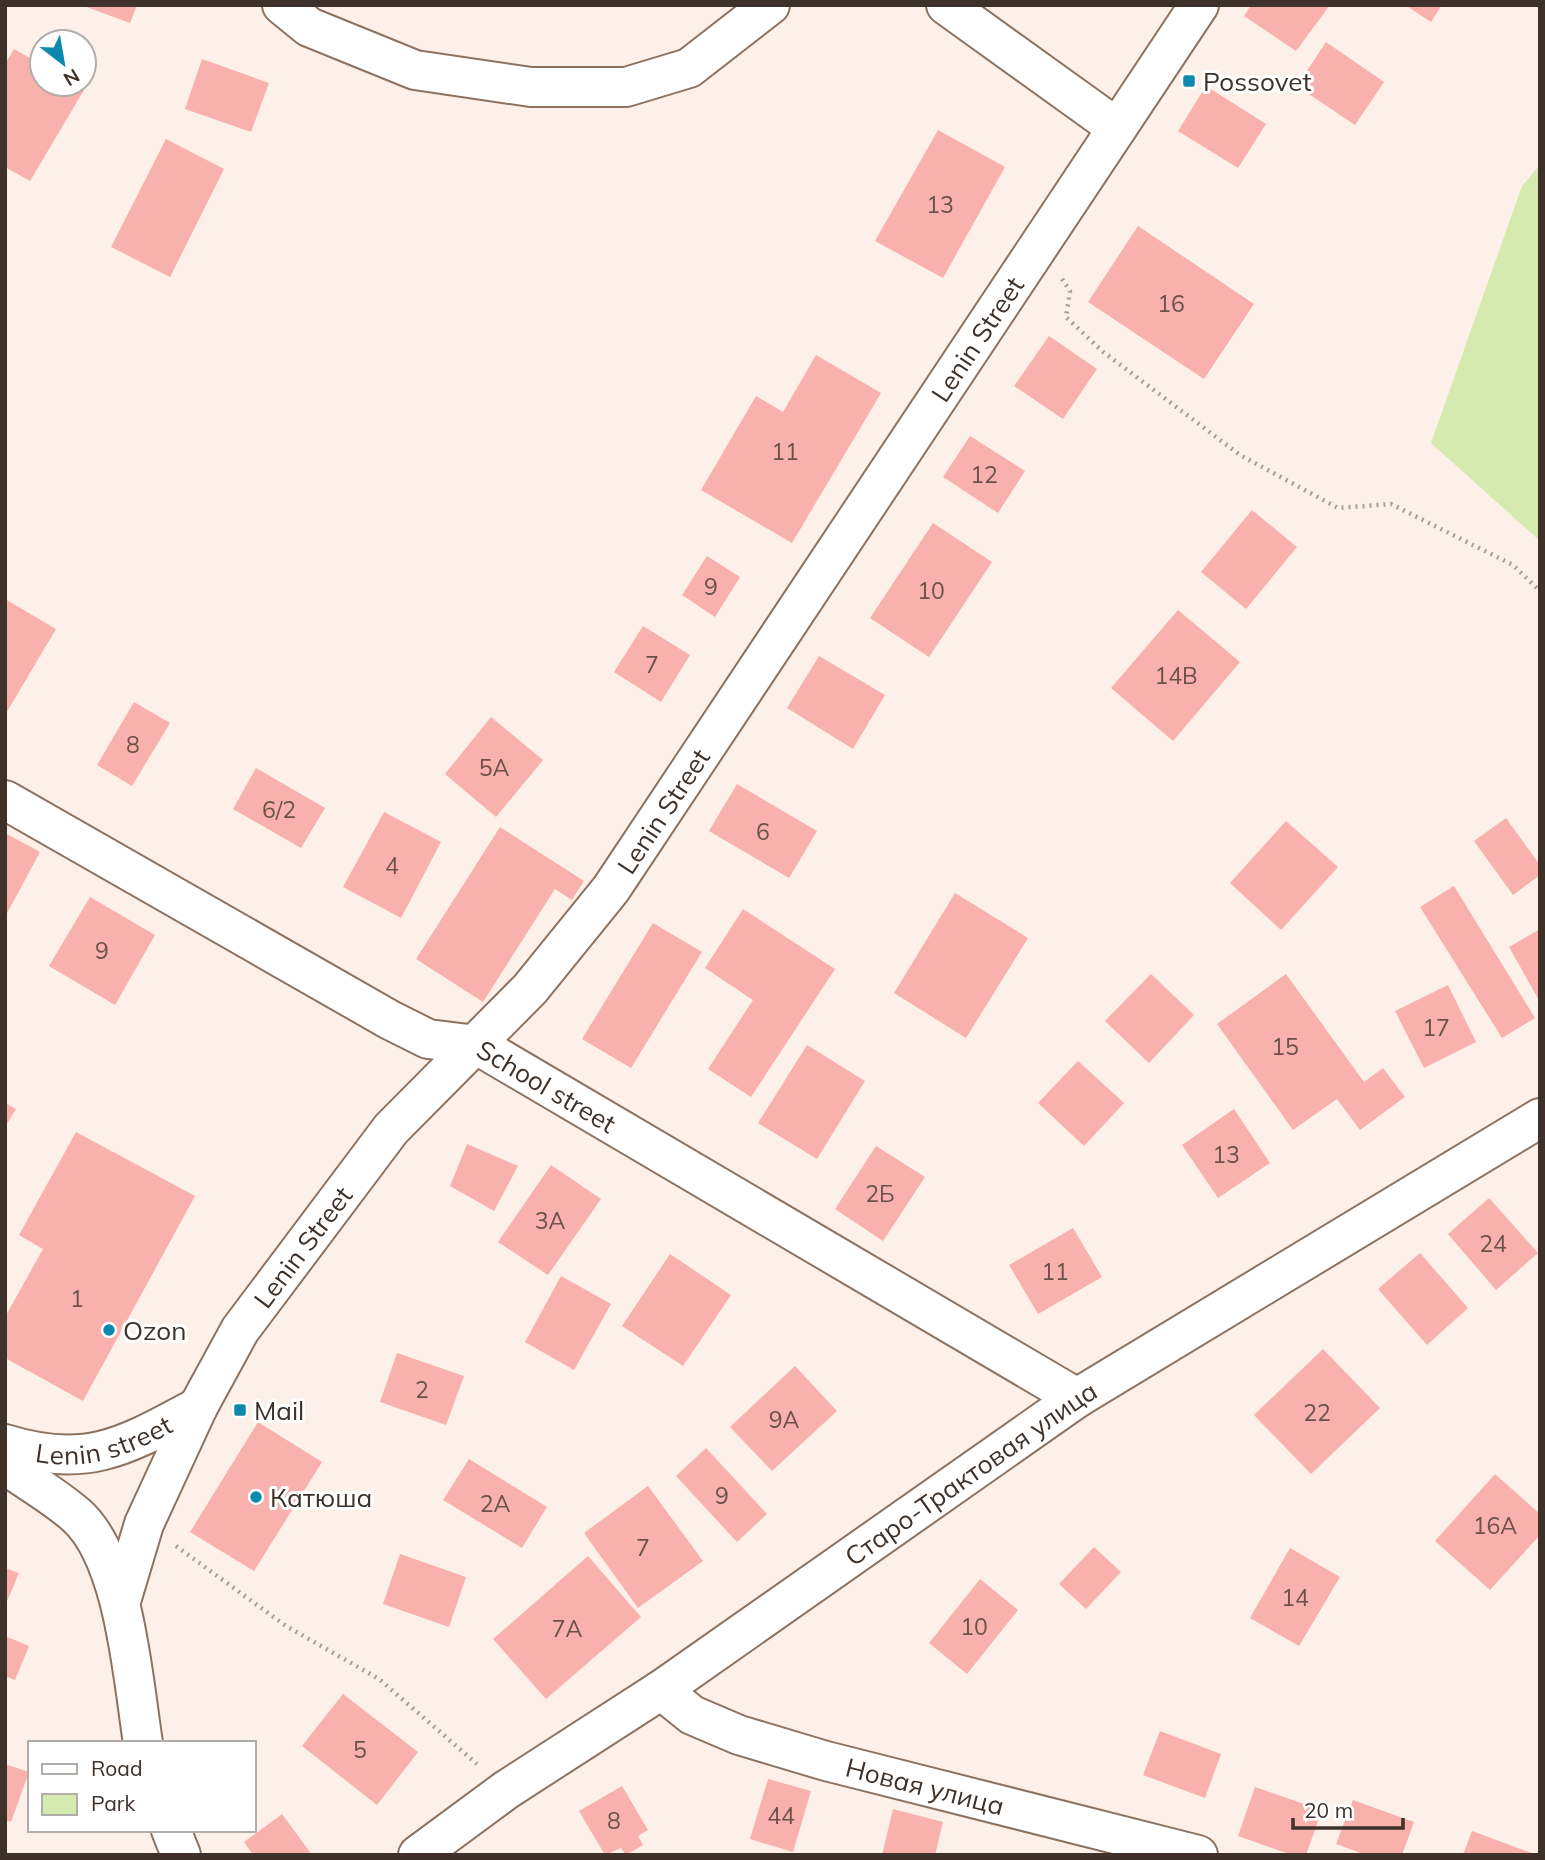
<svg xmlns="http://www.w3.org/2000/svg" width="1545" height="1860" font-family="Mulish,sans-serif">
<rect width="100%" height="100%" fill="#fdf0e8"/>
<!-- green -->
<path fill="#d4eaae" d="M1540,165V541L1431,443L1522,186Z"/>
<!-- building -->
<g fill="#f8b1ad">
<path d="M81,5H137L130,23Z"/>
<path d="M1251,5H1330L1296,51L1244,16Z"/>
<path d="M1405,5H1442L1431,22Z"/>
<path d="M1326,42L1384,82L1355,125L1297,86Z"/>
<path d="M14,49L42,65V84H74L84,90L30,181L5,167V64Z"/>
<path d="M202,59L269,83L251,132L185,109Z"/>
<path d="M1206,86L1266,124L1238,168L1178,131Z"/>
<path d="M938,130L1005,167L943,278L875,241Z"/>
<path d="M166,139L224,169L170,277L111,247Z"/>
<path d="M1138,226L1254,304L1204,379L1088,302Z"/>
<path d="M1049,336L1097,369L1063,419L1014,386Z"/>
<path d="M816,355L881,393L792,543L701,490L756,396L783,412Z"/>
<path d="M970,436L1025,471L998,513L943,477Z"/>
<path d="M1252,510L1297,547L1246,609L1201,572Z"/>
<path d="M933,523L992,562L929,657L870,618Z"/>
<path d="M707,556L740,577L715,617L682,595Z"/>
<path d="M5,599L56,629L5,715Z"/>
<path d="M1178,610L1240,662L1173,741L1111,688Z"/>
<path d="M643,626L690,655L661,702L614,672Z"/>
<path d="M819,656L885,695L853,749L787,708Z"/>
<path d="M134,702L170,723L132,786L97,765Z"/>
<path d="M491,717L543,760L496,817L445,774Z"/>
<path d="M256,768L325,808L301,848L233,809Z"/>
<path d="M737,784L817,831L789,878L709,831Z"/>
<path d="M384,812L441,842L401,918L343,887Z"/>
<path d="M1506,818L1540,865V875L1513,895L1474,841Z"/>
<path d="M1286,821L1338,867L1281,930L1230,883Z"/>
<path d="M500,827L584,881L572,900L555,889L483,1002L416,959Z"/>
<path d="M5,833L40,852L5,917Z"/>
<path d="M1454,886L1535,1018L1502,1038L1420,907Z"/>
<path d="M955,893L1028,938L966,1038L894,993Z"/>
<path d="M90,897L155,935L115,1005L49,966Z"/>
<path d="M743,909L835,969L751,1097L708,1069L753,1000L705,968Z"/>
<path d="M653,923L702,952L631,1068L582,1039Z"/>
<path d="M1540,929V1002L1509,947Z"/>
<path d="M1151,974L1194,1015L1149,1063L1105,1021Z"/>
<path d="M1286,974L1364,1082L1383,1068L1405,1097L1360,1130L1337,1099L1293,1130L1217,1024Z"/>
<path d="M1448,985L1476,1042L1424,1068L1395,1011Z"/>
<path d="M807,1045L865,1081L817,1159L758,1123Z"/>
<path d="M1078,1061L1124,1103L1084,1146L1038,1103Z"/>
<path d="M5,1103L16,1109L5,1127Z"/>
<path d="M1234,1109L1270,1163L1218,1198L1182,1145Z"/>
<path d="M76,1132L195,1196L83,1401L5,1358V1317L43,1249L19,1235Z"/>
<path d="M467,1144L518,1166L494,1211L450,1186Z"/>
<path d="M876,1146L925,1177L883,1241L835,1209Z"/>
<path d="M551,1165L601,1199L548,1275L498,1242Z"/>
<path d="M1489,1198L1538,1253L1496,1290L1448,1234Z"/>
<path d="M1073,1228L1102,1277L1038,1314L1009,1265Z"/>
<path d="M1420,1253L1468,1308L1427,1345L1378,1289Z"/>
<path d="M670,1254L731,1295L683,1366L622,1326Z"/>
<path d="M561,1276L611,1304L574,1370L525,1342Z"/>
<path d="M1323,1349L1380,1408L1311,1474L1254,1415Z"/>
<path d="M397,1353L464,1376L446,1425L380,1402Z"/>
<path d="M795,1366L837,1411L772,1471L730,1427Z"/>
<path d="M258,1422L322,1462L254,1571L190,1532Z"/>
<path d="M706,1448L767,1514L737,1542L676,1476Z"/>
<path d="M469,1459L547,1507L522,1548L443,1500Z"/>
<path d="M1495,1474L1540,1514V1535L1490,1590L1435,1541Z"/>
<path d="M648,1486L703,1561L638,1608L584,1533Z"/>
<path d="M1094,1547L1121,1572L1086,1609L1059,1584Z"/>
<path d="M1290,1548L1340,1577L1299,1646L1250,1618Z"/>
<path d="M400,1554L466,1577L449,1627L383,1604Z"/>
<path d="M588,1556L641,1617L546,1699L493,1639Z"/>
<path d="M5,1568L19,1573L5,1606Z"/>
<path d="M980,1579L1018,1610L967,1674L929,1643Z"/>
<path d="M5,1636L29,1646L15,1680L5,1676Z"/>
<path d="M343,1694L418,1752L377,1805L302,1746Z"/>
<path d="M1160,1731L1221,1754L1205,1798L1143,1775Z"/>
<path d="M5,1764L29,1772L11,1822L5,1820Z"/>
<path d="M768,1779L811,1791L793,1852L750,1839Z"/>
<path d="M622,1786L648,1830L638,1836L643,1845L626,1855L621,1848L605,1855L579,1811Z"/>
<path d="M1255,1787L1322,1810L1306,1855H1292L1238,1836Z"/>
<path d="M1353,1800L1414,1822L1402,1855H1366L1336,1844Z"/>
<path d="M893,1809L943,1822L935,1855H882Z"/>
<path d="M282,1814L312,1855H253L244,1842Z"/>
<path d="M1472,1831L1534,1854V1855H1463Z"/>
</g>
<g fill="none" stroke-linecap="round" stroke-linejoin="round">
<defs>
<g id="minor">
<path d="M282,5L309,27L415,70L531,87H626L689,68L770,5"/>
<path d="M946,5L1117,128"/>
<path id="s1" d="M5,800L390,1020L428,1039L477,1045L1077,1398"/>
<path id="s2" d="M5,1444C88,1470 127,1445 198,1407"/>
<path d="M5,1465C28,1481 54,1496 76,1515C125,1558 133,1680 143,1743"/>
<path id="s3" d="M121,1601L144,1524L198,1407L240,1330L391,1129L530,989L611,889L1199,5"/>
<path id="s4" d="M661,1690L692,1715L739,1735L826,1761L1198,1855"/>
<path d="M171,1830L181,1855"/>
<path id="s5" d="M418,1855L506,1790L661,1690L1077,1398L1540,1118"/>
</g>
</defs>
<!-- minor casing -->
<use href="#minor" stroke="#8d725f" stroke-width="42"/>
<!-- path -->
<g stroke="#ab9e96" stroke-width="4.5" stroke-dasharray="2 5" stroke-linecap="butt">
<path d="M1062,279L1070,291L1066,317L1102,351L1240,455L1338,508L1391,504L1513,565L1540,591"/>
<path d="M176,1546L286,1626L379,1679L477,1764"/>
</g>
<!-- minor -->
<use href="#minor" stroke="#fff" stroke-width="38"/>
</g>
<!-- markers -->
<g fill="#0c89ac" stroke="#fff" stroke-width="2.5">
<rect x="1182" y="74" width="14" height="14" rx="3.5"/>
<circle cx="109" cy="1330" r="7"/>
<rect x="233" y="1403" width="14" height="14" rx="3.5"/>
<circle cx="256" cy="1497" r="7"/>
</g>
<g text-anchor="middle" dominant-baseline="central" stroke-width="6" stroke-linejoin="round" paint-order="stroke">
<!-- number labels -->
<g font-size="23" fill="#6c514a">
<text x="940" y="204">13</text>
<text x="1171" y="303">16</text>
<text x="785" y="451">11</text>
<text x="984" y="474">12</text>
<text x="711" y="586">9</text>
<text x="931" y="590">10</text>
<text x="652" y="664">7</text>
<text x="1176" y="675">14В</text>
<text x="133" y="744">8</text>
<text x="494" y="767">5А</text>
<text x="279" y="809">6/2</text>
<text x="763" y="831">6</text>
<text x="392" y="865">4</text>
<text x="102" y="950">9</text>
<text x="1436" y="1027">17</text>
<text x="1285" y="1046">15</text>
<text x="1226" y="1154">13</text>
<text x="880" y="1193">2Б</text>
<text x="550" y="1220">3А</text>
<text x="1493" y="1243">24</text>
<text x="1055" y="1271">11</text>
<text x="77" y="1298">1</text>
<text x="422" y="1389">2</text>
<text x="1317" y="1412">22</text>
<text x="784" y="1419">9А</text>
<text x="722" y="1495">9</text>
<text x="495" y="1503">2А</text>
<text x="1495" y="1525">16А</text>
<text x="643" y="1547">7</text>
<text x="1295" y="1597">14</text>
<text x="974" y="1626">10</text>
<text x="567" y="1628">7А</text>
<text x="360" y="1749">5</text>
<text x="781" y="1815">44</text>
<text x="614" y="1820">8</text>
</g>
<!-- poi labels -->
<g font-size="26" fill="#3d3129" stroke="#fff" text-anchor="start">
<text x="1203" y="81">Possovet</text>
<text x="123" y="1330">Ozon</text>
<text x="254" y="1410">Mail</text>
<text x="270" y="1497">Катюша</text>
</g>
<!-- street labels -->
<g font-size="26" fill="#3d3129" stroke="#fff">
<text stroke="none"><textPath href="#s3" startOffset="1535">Lenin Street</textPath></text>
<text stroke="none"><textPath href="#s3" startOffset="968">Lenin Street</textPath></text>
<text stroke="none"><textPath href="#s1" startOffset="616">School street</textPath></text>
<text stroke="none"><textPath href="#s3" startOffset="401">Lenin Street</textPath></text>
<text stroke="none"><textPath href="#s2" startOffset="102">Lenin street</textPath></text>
<text stroke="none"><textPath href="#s5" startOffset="672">Старо-Трактовая улица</textPath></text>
<text stroke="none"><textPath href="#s4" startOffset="284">Новая улица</textPath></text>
</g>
</g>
<!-- border -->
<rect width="1545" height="1860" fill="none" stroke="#3d3129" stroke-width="14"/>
<!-- legend -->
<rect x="28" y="1741" width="228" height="91" fill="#ffffff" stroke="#b1ada9" stroke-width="2"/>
<rect x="42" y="1764" width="35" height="10" fill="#ffffff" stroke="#b1ada9" stroke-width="2"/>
<text x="91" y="1776" font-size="21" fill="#3d3129">Road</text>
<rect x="42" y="1794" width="35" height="21" fill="#d4eaae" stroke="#b1ada9" stroke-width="2"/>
<text x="91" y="1811" font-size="21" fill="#3d3129">Park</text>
<!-- north arrow -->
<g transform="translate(63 63) rotate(149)"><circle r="33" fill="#ffffff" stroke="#b1ada9" stroke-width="2"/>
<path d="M0-5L12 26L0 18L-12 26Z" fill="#0c89ac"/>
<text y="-10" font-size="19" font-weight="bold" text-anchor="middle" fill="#3d3129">N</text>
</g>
<!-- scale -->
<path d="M1293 1818v10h110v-10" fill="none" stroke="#3d3129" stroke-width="3.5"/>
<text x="1304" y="1818" font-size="21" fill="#3d3129" stroke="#ffffff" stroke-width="5" paint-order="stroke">20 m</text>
</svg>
